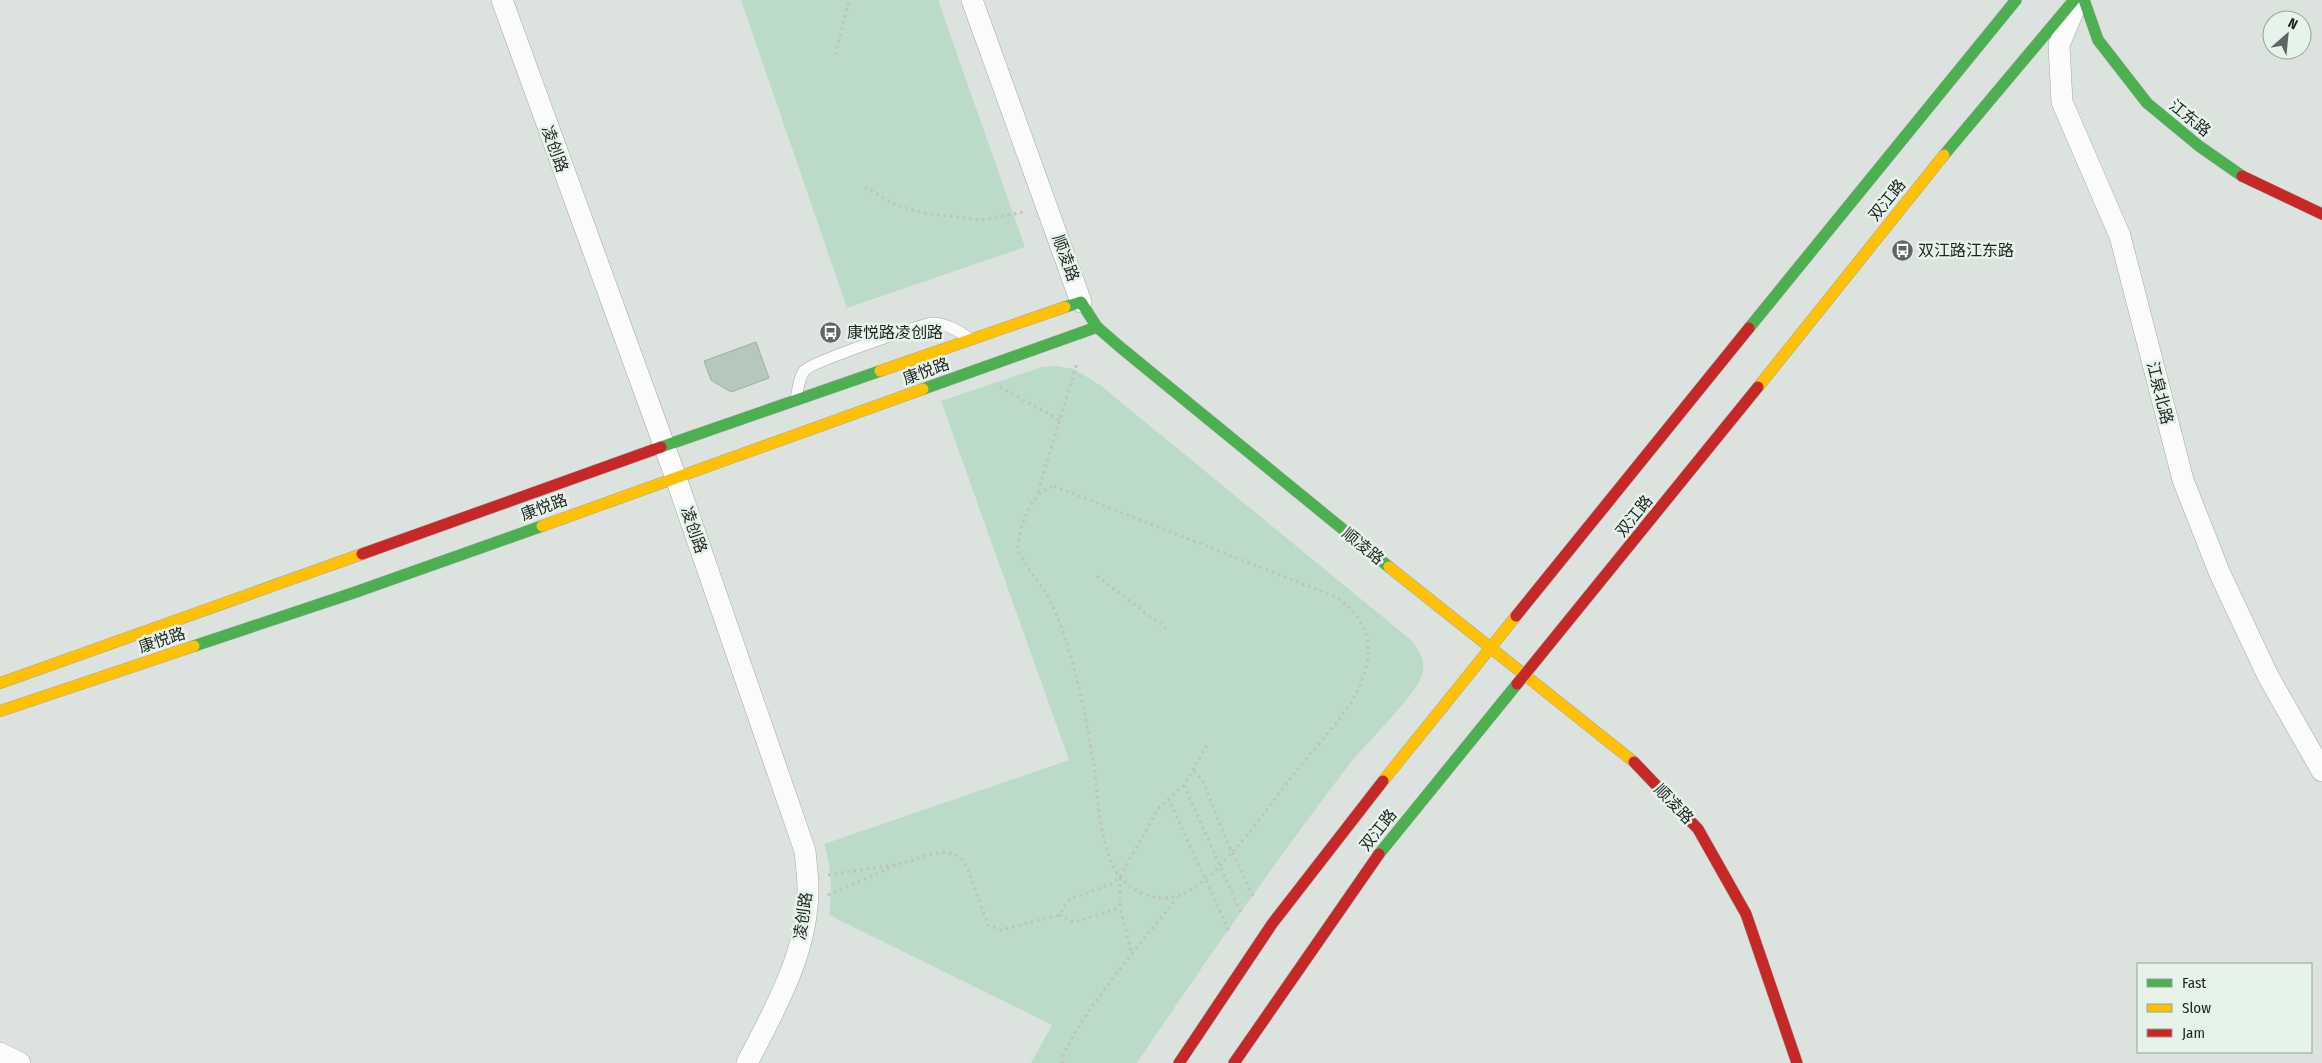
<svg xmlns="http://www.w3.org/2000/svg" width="2322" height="1063" font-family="'Fira Sans Condensed','Noto Sans SC',sans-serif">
<rect width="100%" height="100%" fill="#dce3df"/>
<!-- green -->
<g fill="#bbdbc8">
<path d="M741,0H938L1025,247L847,308Z"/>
<path d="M1056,366L1074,369L1100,385L1411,640C1420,651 1426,661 1422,675C1416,696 1364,745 1348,766C1274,863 1205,962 1137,1063H1031L1052,1025L829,915C832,888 832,869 824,844L1069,760L941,401L1042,367Z"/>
</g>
<!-- building -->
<path fill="#b5c8bd" stroke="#a5aaa7" d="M756,342L769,378L731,392L711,380L704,361Z"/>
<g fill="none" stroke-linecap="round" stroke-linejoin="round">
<defs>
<path id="lane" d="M796,399C798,390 799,376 805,370C813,362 921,324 933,323C944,323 960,331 968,338"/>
<g id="street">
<path d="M502,0L676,478L805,851C806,863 808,876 808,889C808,952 775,1009 747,1063"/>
<path d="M972,0L1081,302"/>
<path d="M2075,7L2059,45L2062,102L2120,236L2183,480L2220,574L2268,676L2322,771"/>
<path d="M0,1053L20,1063"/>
</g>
<g id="fast">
<path d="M2084,0L2098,40L2147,103L2199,146L2242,176"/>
<path d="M1944,155L2074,0"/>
<path d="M1065,307L1081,302L1097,327L1120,347L1389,567"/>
<path d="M1749,328L2016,0"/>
<path d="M923,389L1097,327"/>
<path d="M661,447L880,371"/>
<path d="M194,646L353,593L542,526"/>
<path d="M1379,854L1517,684"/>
</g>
<g id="slow">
<path d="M880,371L1065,307"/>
<path d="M1758,387L1944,155"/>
<path d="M542,526L923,389"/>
<path d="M1389,567L1634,762"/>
<path d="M0,683L362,554"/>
<path d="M0,711L194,646"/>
<path d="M1383,781L1516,616"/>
</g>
<g id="jam">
<path d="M2242,176L2322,214"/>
<path d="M362,554L661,447"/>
<path d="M1516,616L1749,328"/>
<path d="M1517,684L1758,387"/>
<path d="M1634,762L1698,829L1746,914L1797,1063"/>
<path d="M1179,1063L1272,924L1383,781"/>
<path d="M1234,1063L1379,854"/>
</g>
</defs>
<!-- lane casing -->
<use href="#lane" stroke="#a3a8a5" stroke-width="12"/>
<!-- street casing -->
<use href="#street" stroke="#a3a8a5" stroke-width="22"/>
<!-- fast casing -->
<use href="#fast" stroke="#a3a8a5" stroke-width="12"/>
<!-- slow casing -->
<use href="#slow" stroke="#a3a8a5" stroke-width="12"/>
<!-- jam casing -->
<use href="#jam" stroke="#a3a8a5" stroke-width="12"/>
<!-- path -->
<g stroke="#c0c2c1" stroke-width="3" stroke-dasharray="2.5 4" stroke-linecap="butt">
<path d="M835,55L849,0"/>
<path d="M865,187L896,205L923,213L982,220L1023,212"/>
<path d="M1000,387L1060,420"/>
<path d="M1054,486L1336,597C1360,613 1372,634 1367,664C1364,677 1358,691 1352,701C1336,725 1315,748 1297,770C1269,805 1229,866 1192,889C1178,898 1165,900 1150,896C1139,893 1126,886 1120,877C1100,853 1098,796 1094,765C1087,724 1079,680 1066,641C1062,628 1057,615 1051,603C1042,584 1026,569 1018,549C1018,528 1032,490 1054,486Z"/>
<path d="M1038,492L1077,363"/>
<path d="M1097,576L1168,630"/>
<path d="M1194,771L1203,781L1225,837L1254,899"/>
<path d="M1184,785L1242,915"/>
<path d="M1168,798L1230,933"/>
<path d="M828,875C851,871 875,868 898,864C915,861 939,847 956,855C962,858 965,864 968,870L988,925L1001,930L1059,915L1070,899L1111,884L1120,877L1158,809L1184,785L1209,742"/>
<path d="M1120,878V908L1132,955"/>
<path d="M828,895L896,865"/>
<path d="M1059,915L1074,922L1120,908"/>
<path d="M1062,1063C1065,1031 1154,927 1178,897"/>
</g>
<!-- lane -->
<use href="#lane" stroke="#fafbfa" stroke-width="11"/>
<!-- street -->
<use href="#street" stroke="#fafbfa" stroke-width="21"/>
<!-- fast -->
<use href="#fast" stroke="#4caf50" stroke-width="11"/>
<!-- slow -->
<use href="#slow" stroke="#ffc107" stroke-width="11"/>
<!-- jam -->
<use href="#jam" stroke="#c62828" stroke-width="11"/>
</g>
<!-- icons -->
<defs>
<symbol id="bus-disc" viewBox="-11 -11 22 22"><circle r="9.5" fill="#606663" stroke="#e6f3eb"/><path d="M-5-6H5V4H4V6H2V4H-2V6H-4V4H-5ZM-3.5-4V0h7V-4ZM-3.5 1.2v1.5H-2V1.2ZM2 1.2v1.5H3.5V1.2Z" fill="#fff"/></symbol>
</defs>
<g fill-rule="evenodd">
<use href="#bus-disc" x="1890" y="238" width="25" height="25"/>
<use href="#bus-disc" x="818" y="320" width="25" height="25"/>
</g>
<g text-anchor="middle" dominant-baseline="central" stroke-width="5" stroke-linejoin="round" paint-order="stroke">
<!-- street labels -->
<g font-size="16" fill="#1e2320" stroke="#e6f3eb">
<text transform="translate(2190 118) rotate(39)">江东路</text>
<text transform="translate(555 149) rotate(70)">凌创路</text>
<text transform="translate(1887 200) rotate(-51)">双江路</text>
<text transform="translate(1066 258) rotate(70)">顺凌路</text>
<text transform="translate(926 371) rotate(-20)">康悦路</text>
<text transform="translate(2160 393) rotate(76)">江泉北路</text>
<text transform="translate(544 507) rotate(-20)">康悦路</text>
<text transform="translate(1634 516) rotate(-51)">双江路</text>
<text transform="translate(694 530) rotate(71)">凌创路</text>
<text transform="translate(1363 546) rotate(39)">顺凌路</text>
<text transform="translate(162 640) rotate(-18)">康悦路</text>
<text transform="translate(1674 804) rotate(46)">顺凌路</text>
<text transform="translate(1378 830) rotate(-51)">双江路</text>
<text transform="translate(803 916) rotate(-82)">凌创路</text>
</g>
<!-- poi labels -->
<g font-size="16" fill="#1e2320" stroke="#e6f3eb" text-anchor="start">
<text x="1918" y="250">双江路江东路</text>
<text x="847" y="332">康悦路凌创路</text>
</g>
</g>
<!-- legend -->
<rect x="2137" y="963" width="175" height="90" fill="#e6f3eb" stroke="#96a09a"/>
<rect x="2147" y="979" width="25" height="8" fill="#4caf50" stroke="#96a09a"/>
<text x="2182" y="988" font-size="15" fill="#1e2320">Fast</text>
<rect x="2147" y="1004" width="25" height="8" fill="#ffc107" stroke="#96a09a"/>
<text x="2182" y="1013" font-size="15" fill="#1e2320">Slow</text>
<rect x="2147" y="1029" width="25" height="8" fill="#c62828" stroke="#96a09a"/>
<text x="2182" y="1038" font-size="15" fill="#1e2320">Jam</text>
<!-- north arrow -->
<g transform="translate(2287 35) rotate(27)"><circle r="24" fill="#e6f3eb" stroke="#96a09a"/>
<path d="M0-4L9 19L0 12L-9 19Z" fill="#606663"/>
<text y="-8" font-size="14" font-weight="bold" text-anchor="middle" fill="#1e2320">N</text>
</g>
</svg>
